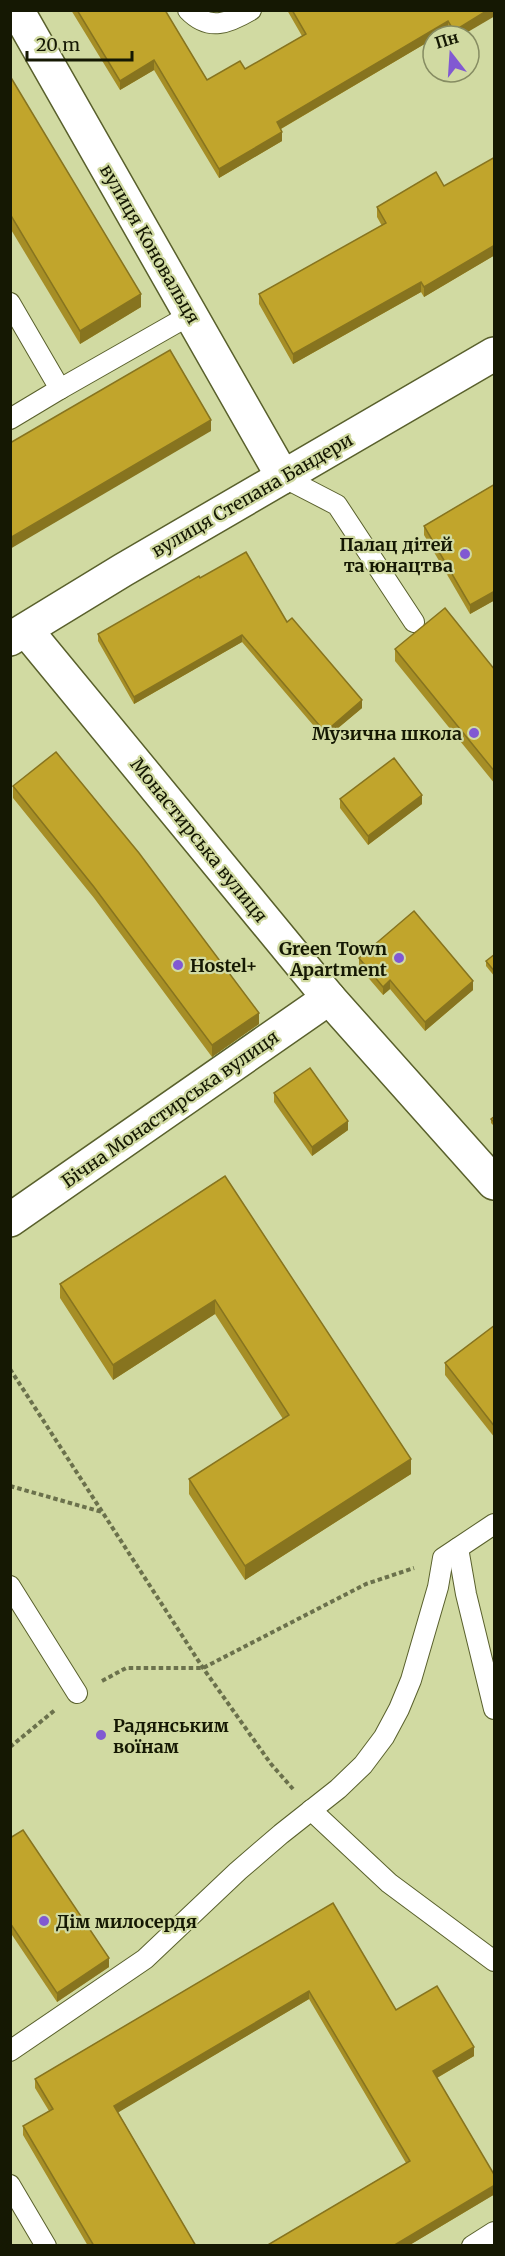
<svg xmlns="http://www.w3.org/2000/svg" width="505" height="2256" font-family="Merriweather,serif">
<rect width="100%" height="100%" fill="#d1daa2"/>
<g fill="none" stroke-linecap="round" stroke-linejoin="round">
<defs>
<g id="service">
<path d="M188,10C209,32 229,23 251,10"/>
<path d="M10,303L60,389L190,315"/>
<path d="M10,419L60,389"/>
<path d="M283,477L337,505L414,622"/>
<path d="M458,1548L466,1594L494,1709"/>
<path d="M10,1586L77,1693"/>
<path d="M311,1810L389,1883L494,1961"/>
<path d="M10,2051L145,1959L238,1871L281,1834L338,1789L363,1765L384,1737L399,1709L411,1680L438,1587L443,1558L494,1524"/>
<path d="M10,2185L46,2246"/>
<path d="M472,2246L494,2232"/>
</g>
<g id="minor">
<path d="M17,10L283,477"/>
<path d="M26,630L329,998L494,1183"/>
<path d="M10,1220L329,998"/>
</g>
<path id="tertiary" d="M10,639L123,570L494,354"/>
</defs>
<!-- service casing -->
<use href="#service" stroke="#59602c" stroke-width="22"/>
<!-- minor casing -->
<use href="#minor" stroke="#59602c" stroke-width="36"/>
<!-- tertiary casing -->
<use href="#tertiary" stroke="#59602c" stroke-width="36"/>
<!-- path -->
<g stroke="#6b714c" stroke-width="4" stroke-dasharray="4.5 3" stroke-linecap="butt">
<path d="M10,1369L203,1668L271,1764L293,1789"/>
<path d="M10,1486L102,1512"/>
<path d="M102,1681L126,1668H203L366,1584L414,1568"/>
<path d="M10,1747L55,1710"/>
</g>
<!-- service -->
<use href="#service" stroke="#fff" stroke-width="20"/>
<!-- minor -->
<use href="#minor" stroke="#fff" stroke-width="33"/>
<!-- tertiary -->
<use href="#tertiary" stroke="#fff" stroke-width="33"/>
</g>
<!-- wall -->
<g fill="#a68e26">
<path d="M71,10H165L207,80L245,69L302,36L287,10H495L461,36H451L448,30L438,36H433V39L281,129L282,141L219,178L154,70L120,90Z"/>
<path d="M10,76L141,307L80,344L10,228Z"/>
<path d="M495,157V255L424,297L421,292L293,364L259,304V294L382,226L377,217V207L444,186Z"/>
<path d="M495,484V600L470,614L424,535V526Z"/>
<path d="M200,578L287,622L362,708L325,739L242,642L134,704L98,641V634Z"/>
<path d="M395,649L495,670V784L395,661Z"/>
<path d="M13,786L259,1024L212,1057L94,898L13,798Z"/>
<path d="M340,799L422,804L368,845L340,808Z"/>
<path d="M495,954V977L486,966V961Z"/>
<path d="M359,958L473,990L425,1031L390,989L383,995L359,967Z"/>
<path d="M274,1093L348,1130L312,1156L274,1102Z"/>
<path d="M495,1116V1127L491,1123V1119Z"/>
<path d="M225,1176L411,1474L245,1580L189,1494V1479L283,1419L215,1314L113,1380L60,1298V1284Z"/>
<path d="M495,1325V1438L445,1375V1363Z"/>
<path d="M10,1838L109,1967L57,2002L10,1932Z"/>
<path d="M333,1903L396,2010L474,2056L437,2078L495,2176V2194L408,2246H266L406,2163L309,1999L118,2112L196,2246H88L23,2135V2126L49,2111L35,2088V2079Z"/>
</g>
<!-- shaded-wall -->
<g fill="#87741f">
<path d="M488,10H495V16L461,36H454V31Z"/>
<path d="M448,21V30L438,36H433V39L277,131V122Z"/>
<path d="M154,60V70L120,90V81Z"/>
<path d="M282,132V141L219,178V169Z"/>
<path d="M495,245V255L424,297V287Z"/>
<path d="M421,282V292L293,364V354Z"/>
<path d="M141,294V307L80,344V331Z"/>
<path d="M211,420V431L10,549V538Z"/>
<path d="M495,591V600L470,614V605Z"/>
<path d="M242,635V642L134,704V697Z"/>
<path d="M362,700V708L325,739V732Z"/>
<path d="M422,795V804L368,845V836Z"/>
<path d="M390,980V989L383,995V987Z"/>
<path d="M473,981V990L425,1031V1022Z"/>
<path d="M259,1013V1024L212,1057V1045Z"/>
<path d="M348,1121V1130L312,1156V1147Z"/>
<path d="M215,1300V1314L113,1380V1365Z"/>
<path d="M411,1459V1474L245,1580V1566Z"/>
<path d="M109,1958V1967L57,2002V1993Z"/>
<path d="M309,1991V1999L114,2115V2106Z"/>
<path d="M474,2047V2056L433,2080V2071Z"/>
<path d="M495,2185V2194L408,2246H393Z"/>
</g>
<!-- building -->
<g fill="#c1a52c" stroke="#87741f" stroke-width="1.5">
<path d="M77,10H165L207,80L240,61L245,69L306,34L292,10H488L454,31L448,21L277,122L282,132L219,169L154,60L120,81Z"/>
<path d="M10,76L141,294L80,331L10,214Z"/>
<path d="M495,157V245L424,287L421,282L293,354L259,294L386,223L377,207L436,172L444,186Z"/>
<path d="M170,350L211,420L10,538V443Z"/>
<path d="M495,484V591L470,605L424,526Z"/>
<path d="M246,552L287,622L292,618L362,700L325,732L242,635L134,697L98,634L199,576L200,578Z"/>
<path d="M445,608L495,670V772L395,649Z"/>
<path d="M56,752L139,853L259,1013L212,1045L94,887L13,786Z"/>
<path d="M394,758L422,795L368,836L340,799Z"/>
<path d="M414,911L473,981L425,1022L390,980L383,987L359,958Z"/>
<path d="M495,954V972L486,961Z"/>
<path d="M310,1068L348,1121L312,1147L274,1093Z"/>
<path d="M495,1116V1123L491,1119Z"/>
<path d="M225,1176L411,1459L245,1566L189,1479L289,1415L215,1300L113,1365L60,1284Z"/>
<path d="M495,1325V1427L445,1363Z"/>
<path d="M23,1830L109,1958L57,1993L10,1923V1838Z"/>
<path d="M333,1903L396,2010L437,1986L474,2047L433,2071L495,2176V2185L393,2246H266L410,2161L309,1991L114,2106L196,2246H94L23,2126L53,2109L35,2079Z"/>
</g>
<!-- markers -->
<g fill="#8159d2" stroke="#d1daa2" stroke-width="2">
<circle cx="465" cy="554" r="6"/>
<circle cx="474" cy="733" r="6"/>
<circle cx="399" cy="958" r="6"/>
<circle cx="178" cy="965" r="6"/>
<circle cx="101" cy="1735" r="6"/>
<circle cx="44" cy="1921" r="6"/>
</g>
<g text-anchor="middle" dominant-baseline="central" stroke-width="4.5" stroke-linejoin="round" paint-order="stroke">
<!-- street labels -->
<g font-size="18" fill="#151803" stroke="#d1daa2">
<text transform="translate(150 244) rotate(60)">вулиця Коновальця</text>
<text transform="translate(252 495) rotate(-30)">вулиця Степана Бандери</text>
<text transform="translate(199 840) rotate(51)">Монастирська вулиця</text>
<text transform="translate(170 1109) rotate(-35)">Бічна Монастирська вулиця</text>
</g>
<!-- poi labels -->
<g font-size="18" font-weight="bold" fill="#151803" stroke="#d1daa2" text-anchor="end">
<text x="453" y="544">Палац дітей<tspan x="453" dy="21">та юнацтва</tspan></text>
<text x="462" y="733">Музична школа</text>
<text x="387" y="948">Green Town<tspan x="387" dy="21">Apartment</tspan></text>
<text x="190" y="965" text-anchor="start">Hostel+</text>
<text x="113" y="1725" text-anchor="start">Радянським<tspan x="113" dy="21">воїнам</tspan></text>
<text x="56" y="1921" text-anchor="start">Дім милосердя</text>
</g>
</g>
<!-- border -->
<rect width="505" height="2256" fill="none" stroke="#151803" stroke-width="24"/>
<!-- north arrow -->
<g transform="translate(451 54) rotate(343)"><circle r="28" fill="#d1daa2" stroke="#868c62" stroke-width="1.5"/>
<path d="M0-4.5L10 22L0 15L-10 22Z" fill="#8159d2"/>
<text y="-9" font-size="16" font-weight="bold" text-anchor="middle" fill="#151803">Пн</text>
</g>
<!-- scale -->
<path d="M27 51v9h105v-9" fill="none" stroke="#151803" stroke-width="3"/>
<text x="36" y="51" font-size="18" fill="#151803" stroke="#d1daa2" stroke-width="4.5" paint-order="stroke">20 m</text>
</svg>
